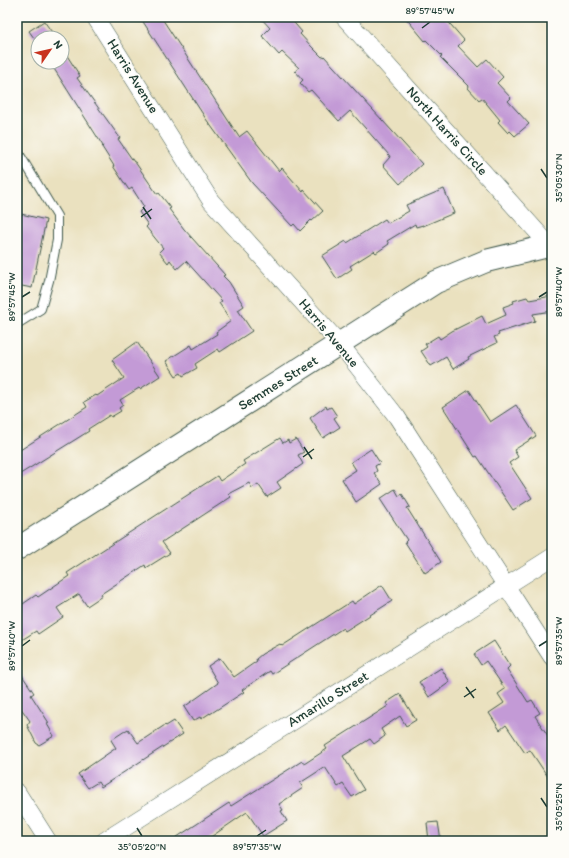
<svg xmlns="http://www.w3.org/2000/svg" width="569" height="858" font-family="Itim,sans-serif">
<rect width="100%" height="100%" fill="#fdfcf7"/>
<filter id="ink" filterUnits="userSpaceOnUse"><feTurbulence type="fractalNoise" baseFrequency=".025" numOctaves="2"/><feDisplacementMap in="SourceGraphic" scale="8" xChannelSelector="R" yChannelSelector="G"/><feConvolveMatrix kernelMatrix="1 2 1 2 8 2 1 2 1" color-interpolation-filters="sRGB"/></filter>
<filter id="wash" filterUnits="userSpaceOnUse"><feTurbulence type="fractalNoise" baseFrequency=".012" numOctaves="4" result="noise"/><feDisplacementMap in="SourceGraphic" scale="16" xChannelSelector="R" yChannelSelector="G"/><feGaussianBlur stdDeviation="0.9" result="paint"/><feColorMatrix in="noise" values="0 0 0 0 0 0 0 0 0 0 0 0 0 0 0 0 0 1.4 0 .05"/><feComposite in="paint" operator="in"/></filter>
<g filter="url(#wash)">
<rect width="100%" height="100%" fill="#eae1bf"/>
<g id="blocks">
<!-- building -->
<g fill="#c39ad6">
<path d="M140,17H161L239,137L247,131L279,171L282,168L303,192L304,190L323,211L312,221L311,220L300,231L294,224L292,226L252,183L206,119Z"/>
<path d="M260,17H289L302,32L300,34L311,46L322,57L324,56L422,164L400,184L383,165L390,157L389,155L350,111L339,121L311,90L308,92L300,83L303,80L295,71L299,68L282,52L279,55L262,36L270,28Z"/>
<path d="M405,17H444L464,40L458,46L478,67L487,59L503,77L497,83L511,98L508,101L529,124L515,136L510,131L508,133L498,122L500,120L482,98L479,100L468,88L469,86L440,57L442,56L426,40L425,41Z"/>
<path d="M44,21L56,38H34L29,31Z"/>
<path d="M66,54L80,76L77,78L120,138L118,139L134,162H135L157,194L159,193L171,208L169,209L184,229L225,275L223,276L229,282L244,306L238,310L252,331L220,352L218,349L195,364L197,368L183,376L181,373L176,376L166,361L191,345L193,349L217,334L216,332L231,321L219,303L222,301L186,261L177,269L170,260L168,263L159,252L163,248L146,227L148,225L139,212L144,207L132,188L129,190L113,166H114L102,147L103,146L51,64L54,62H62V57Z"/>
<path d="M444,189L454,213L423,226V225L416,227L415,224L387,241L389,244L376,253L374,251L350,266L352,269L337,279L322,256L346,241L347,243L385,219L388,223L409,211L406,205Z"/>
<path d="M17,213L46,220L32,288L17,285Z"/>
<path d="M552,296V311L533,314L535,321L498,333L499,335L494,337L497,343L468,357L469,359L453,369L446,357L431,366L421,351L427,347L425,344L438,336L440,339L452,331L482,316L486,324L506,315L503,307L514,303L513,301L527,297L529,300Z"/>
<path d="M137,342L160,376L140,389L139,388L120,400L123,405L119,408L121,411L111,417L110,415L88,429L89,431L17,476V452L87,407L84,402L96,395L97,396L124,378L112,360Z"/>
<path d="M469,390L490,422L516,405L536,436L514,450L518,457L509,463L532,498L513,510L477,456L475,457L443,407Z"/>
<path d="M326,406L327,409L331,407L337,416L334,418L340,427L323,438L310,418Z"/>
<path d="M280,438L283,443L288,440L289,443L296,439L304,452L298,455L303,464L277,482L281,488L267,497L258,484L252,488L249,483L228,494L231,497L162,542L170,553L146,568L145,565L101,594L102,596L87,606L79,594L57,608L63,617L38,634L36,631L17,643V608L36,595L38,597L69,576L67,573L217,476L220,481L245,464L243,461Z"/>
<path d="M371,449L380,463L375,466L377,471L374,473L382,484L356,502L342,479L356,470L351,462Z"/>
<path d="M395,489L399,496L402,494L410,507L407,508L441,562L425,573L405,542L407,540L380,499Z"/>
<path d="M382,585L392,601L345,631L343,628L272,674L270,671L242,690L244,692L210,714V713L201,719L200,717L193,721L184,707L218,683L208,666L220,658L234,677L257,661L256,659L262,654L280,644L282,646L352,601L354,604Z"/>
<path d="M494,641L510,666L507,669L528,702L532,700L540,713L535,716L552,742V783L530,750L525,753L506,725L500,730L489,713L504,703L498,694L505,689L486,661L481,665L474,654Z"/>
<path d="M17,668L34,693L31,695L49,723L47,724L54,736L39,745L36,743L27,725L30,721L18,704H17Z"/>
<path d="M441,668L450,682L429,697L419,682Z"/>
<path d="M400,694L416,720L406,726L400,716L381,729L385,736L374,744L370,739L343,756L364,790L352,797L343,784L338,787L325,767L300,783L303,788L279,804L283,810L281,811L287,821L263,836L247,812L205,841H171L229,803L231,806L302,761L304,764L327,749L325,746L388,706L386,703Z"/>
<path d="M174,721L183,734L101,787L98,782L88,788L78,774L116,748L111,740L128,729L138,743L165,725L166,726Z"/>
<path d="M438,822L441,841H429L427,823Z"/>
</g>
</g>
</g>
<g filter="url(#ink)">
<use href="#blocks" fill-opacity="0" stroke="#3d5649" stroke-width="1"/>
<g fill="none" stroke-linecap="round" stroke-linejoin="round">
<defs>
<path id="service" d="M17,150L57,216V240L49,281L41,309L17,324"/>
<g id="minor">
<path d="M95,17L211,201L340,344L397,417L552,657"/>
<path d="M344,17L549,245"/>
<path d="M17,792L48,841"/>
<path d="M104,841L552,557"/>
</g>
<path id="secondary" d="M17,549L436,282L486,261L552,245"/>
</defs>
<!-- service casing -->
<use href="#service" stroke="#3d5649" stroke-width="10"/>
<!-- minor casing -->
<use href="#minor" stroke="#3d5649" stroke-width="18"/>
<!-- secondary casing -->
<use href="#secondary" stroke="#3d5649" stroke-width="24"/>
<!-- service -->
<use href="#service" stroke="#fff" stroke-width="8"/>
<!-- minor -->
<use href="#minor" stroke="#fff" stroke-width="17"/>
<!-- secondary -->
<use href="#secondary" stroke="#fff" stroke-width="22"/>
</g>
</g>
<!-- ticks -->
<path fill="none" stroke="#1f3d34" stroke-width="1.5" d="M422,28L430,22M541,169L547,178M143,207L151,219M141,217L152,209M22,297L30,292M539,297L547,292M304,447L312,459M303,457L314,449M22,646L30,640M539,646L547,641M466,687L474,698M464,697L476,689M541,798L547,807M137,828L142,836M257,836L266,830"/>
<g text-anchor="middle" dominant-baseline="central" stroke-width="3" stroke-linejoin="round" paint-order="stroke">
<!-- street labels -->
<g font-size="14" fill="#1f3d34" stroke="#fdfcf7">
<text transform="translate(133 76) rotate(58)">Harris Avenue</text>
<text transform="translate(447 131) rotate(48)">North Harris Circle</text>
<text transform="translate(329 333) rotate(50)">Harris Avenue</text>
<text transform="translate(278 383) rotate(-32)">Semmes Street</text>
<text transform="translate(328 699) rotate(-32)">Amarillo Street</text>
</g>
</g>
<!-- margin -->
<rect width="569" height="858" fill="none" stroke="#fdfcf7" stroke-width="44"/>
<!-- north arrow -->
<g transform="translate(50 50) rotate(56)"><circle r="19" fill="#fdfcf7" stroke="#a4b0a9"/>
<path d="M0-3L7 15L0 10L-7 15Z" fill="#c8321e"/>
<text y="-6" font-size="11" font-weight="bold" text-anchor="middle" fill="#1f3d34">N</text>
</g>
<rect x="22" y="22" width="525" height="814" fill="none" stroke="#1f3d34" stroke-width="1.5"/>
<g font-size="10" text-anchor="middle" fill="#1f3d34">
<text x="430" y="14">89°57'45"W</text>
<text transform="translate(558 178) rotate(-90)" y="4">35°05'30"N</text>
<text transform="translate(558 292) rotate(-90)" y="4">89°57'40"W</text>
<text transform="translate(11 297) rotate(-90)" y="4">89°57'45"W</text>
<text transform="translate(558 641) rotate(-90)" y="4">89°57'35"W</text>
<text transform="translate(11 646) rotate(-90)" y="4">89°57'40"W</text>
<text transform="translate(558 807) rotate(-90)" y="4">35°05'25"N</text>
<text x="142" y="850">35°05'20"N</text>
<text x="257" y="850">89°57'35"W</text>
</g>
</svg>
